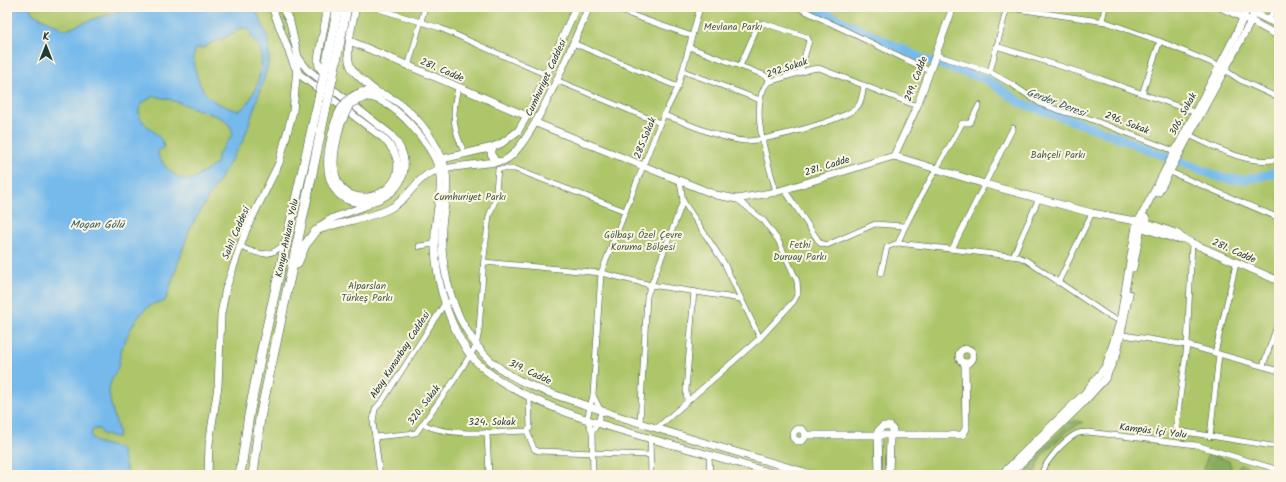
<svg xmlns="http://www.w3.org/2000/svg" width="1286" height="482" font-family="Kalam,sans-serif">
<rect width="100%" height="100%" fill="#fcf5e5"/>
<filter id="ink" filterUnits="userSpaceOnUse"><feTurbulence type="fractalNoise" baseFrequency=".025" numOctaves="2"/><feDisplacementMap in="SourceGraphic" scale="8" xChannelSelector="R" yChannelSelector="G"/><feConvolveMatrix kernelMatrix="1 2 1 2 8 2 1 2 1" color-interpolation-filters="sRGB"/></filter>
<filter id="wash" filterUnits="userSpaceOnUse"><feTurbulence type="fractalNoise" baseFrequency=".012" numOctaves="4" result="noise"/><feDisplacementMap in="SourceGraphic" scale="16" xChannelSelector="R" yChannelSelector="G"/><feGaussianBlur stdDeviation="0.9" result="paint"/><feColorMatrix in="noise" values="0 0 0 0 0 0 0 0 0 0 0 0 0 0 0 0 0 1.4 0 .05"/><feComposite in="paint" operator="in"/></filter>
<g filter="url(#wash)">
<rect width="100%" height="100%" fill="#ece1bf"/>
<!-- green -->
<rect fill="#aec66b" stroke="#668250" x="7" y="7" width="1272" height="468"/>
<!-- forest -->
<g fill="#8aab5f" stroke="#54744a">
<path d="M1075,421L1083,422L1070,429L1042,455L1034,475H1017L1069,423Z"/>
<path d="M1208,454L1229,461L1231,467L1227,475H1202Z"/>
<path d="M1240,464L1278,475H1234Z"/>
</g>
<!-- water -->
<path fill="#76baec" stroke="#4a7c90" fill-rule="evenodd" d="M7,7H30L33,14L66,30L96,18L138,7H255L269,40V59L264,79L244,139L190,228L166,299L164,302C142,300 125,337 120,355C119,359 120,363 118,367C115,375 110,381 109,390C109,405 117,420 119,435L118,437L103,435L99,429H95L92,431L91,436L96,442L121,449L128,475H7ZM244,28L250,30C251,33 251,36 253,39C255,42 258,45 260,49C265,66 255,103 238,111C211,102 202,97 195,69C193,62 192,54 197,48H203L215,41L225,38L238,29ZM154,96L171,100L222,118L230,126L233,134L219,153L215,165L190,180C174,179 163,166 157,152L164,147C162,130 131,124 141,104Z"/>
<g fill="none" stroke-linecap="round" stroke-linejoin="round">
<!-- river -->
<path stroke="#76baec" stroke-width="9" d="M812,7L925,60L986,79L1021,103L1091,127L1222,178C1242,182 1260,178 1279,171"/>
</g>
</g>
<g filter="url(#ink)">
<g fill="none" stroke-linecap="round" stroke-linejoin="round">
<defs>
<g id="street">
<path d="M372,7L440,28L547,75"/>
<path d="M609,7L692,36"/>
<path d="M797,7L930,71"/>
<path d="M1002,7L1106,22L1162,42L1219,66L1240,80L1279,98"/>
<path d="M1269,20L1274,7"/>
<path d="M1102,21L1105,7"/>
<path d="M573,43L678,87"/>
<path d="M996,46L1101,79L1197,113"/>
<path d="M689,47L764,75L772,81"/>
<path d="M936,55L990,72L1013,85L1041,104L1064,112L1085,117L1177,152"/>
<path d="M740,66L758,25L763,23L807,37L809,41L800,72"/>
<path d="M408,67L425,7"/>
<path d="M683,71L760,100"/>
<path d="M990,72L1007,7"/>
<path d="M556,80L660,123"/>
<path d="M458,88C451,115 453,129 465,154"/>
<path d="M1142,94L1160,41"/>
<path d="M664,115C690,124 717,138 745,141C762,142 850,119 858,106C862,101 863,91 864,85"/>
<path d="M1187,134C1215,147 1247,166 1279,159"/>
<path d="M1168,171L1279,218"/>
<path d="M680,181L683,201L724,263L760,338"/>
<path d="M784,189L820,243L827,245L875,224L904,226"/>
<path d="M776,192C769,164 747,106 768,82L812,69L819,68L917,106"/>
<path d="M898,243C915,201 941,164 962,123H970L979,105"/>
<path d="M1192,243L1187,345L1176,428L1179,431L1279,447"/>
<path d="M239,246C256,254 270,259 284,244"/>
<path d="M419,247V246L435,244"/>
<path d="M952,249L1013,128"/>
<path d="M1013,256L1039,198"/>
<path d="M484,262L601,273L651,285L741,299"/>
<path d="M881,273L887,247L898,243L1019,257L1026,260L1109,316L1123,322"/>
<path d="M1058,283L1092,213"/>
<path d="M1117,334L1187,345L1279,371"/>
<path d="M1215,353L1236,264"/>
<path d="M1263,366L1279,320"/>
<path d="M687,401L686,390L694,291"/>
<path d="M640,423L647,296L683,201"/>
<path d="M423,424C450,438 497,432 527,431L530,428L529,397"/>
<path d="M657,428L760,338L794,301L798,293L797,281L778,240L764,221L737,199"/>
<path d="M527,431L534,449L538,451L650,455"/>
<path d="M487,432L489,475"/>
<path d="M592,432L598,423L601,411L593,395"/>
<path d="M375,437L416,433L455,379L476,346L479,331L484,257L489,216L495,201L498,169H515L625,211"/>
<path d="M1210,437L1219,354"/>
<path d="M650,438L651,475"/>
<path d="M709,455L710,475"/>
<path d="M380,475L373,422L375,409L383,400L445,303L454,301"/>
<path d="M593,475L592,432L587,419L593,395L601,273L660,123L678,87L700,7"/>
<path d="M1041,475C1045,462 1063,441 1076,434C1080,432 1084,432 1088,432L1196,445L1279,470"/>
</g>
<g id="secondary">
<path d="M272,7L294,65L299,74L383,138C432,186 344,224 335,172C332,157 337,141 340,126"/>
<path d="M356,7C353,22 343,56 352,69C358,78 369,85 377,92"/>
<path d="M1220,7L1251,21L1279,36"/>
<path d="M1242,7L1279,25"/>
<path d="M350,41L527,116"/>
<path d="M298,57L307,69L390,134C440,188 344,234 329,176C325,159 330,141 334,125"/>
<path d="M325,75L319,67L318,59L328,7"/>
<path d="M361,92C396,84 438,138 445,168C450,187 443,209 442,228C440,260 449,302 466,329C475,345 486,359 501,369C526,387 559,396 588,406C662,432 739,452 814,475"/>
<path d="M366,97C392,96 434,146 439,170C443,189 436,212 435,231C433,270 445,316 466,349C500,401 619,430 677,446C711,455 745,465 778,475"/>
<path d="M536,123L716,195L737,199L776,192L894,156L985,184L1092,213L1130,220H1139L1178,234L1182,238L1192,243L1279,281"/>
<path d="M493,147L491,154L496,162"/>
<path d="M894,156L917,106L953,7"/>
<path d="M438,160L493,147L502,143L518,131L531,109L576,7"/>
<path d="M1158,193L1251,21L1256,7"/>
<path d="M320,226L333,218L368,205"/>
<path d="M1137,226L1176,239L1182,238"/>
<path d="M316,231C339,221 366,220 389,209C409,199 414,181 430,173C444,166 486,164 503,161C531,151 575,38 589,7"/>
<path d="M1133,268L1141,227L1146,218"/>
<circle cx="966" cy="356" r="7"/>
<circle cx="799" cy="435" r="6"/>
<path d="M805,435H962L966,429L965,363"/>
<path d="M208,475L209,444L218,386L221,314L226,288L246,230L279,163L293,111L298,57L290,22L282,7"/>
<path d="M879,475L878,431L883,426H890L893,430L890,439L889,475"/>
<path d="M1001,475L1085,393L1106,366L1120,321L1136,226L1235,36L1248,7"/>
<path d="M1009,475L1083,403L1105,379L1117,353L1129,294"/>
</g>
<g id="highway">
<path d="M324,76L338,7"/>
<path d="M332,80L347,7"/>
<path d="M297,264L305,245L316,231"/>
<path d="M240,475L249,415L262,349L319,98"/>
<path d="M253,475L260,418L327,103"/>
</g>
</defs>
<!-- street casing -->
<use href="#street" stroke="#3e5649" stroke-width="6"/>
<!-- secondary casing -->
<use href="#secondary" stroke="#3e5649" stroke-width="8"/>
<!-- highway casing -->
<use href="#highway" stroke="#3e5649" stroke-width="10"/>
<!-- street -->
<use href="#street" stroke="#fff" stroke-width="5"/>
<!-- secondary -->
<use href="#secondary" stroke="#fff" stroke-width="7"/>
<!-- highway -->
<use href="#highway" stroke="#fff" stroke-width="9"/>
<defs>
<g id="secondary-bridge">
<path d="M334,125C339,109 345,98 361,92"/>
<path d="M340,126L350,104L366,97"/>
</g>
<g id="highway-bridge">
<path d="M319,98L324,76"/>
<path d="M327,103L332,80"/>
</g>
</defs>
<!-- secondary-bridge casing -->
<use href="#secondary-bridge" stroke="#3e5649" stroke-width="8" stroke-linecap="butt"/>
<!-- highway-bridge casing -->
<use href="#highway-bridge" stroke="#3e5649" stroke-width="10" stroke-linecap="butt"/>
<!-- secondary-bridge -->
<use href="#secondary-bridge" stroke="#fff" stroke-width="7"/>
<!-- highway-bridge -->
<use href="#highway-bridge" stroke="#fff" stroke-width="9"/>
</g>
</g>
<g text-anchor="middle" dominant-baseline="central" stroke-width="4" stroke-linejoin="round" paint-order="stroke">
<!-- park labels -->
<g font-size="10" fill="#435f42" stroke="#fcf5e5">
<text x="733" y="27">Mevlana Parkı</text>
<text x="1058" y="155">Bahçeli Parkı</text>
<text x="470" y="197">Cumhuriyet Parkı</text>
<text x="643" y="235">Gölbaşı Özel Çevre<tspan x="643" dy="12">Koruma Bölgesi</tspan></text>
<text x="800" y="245">Fethi<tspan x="800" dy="12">Duruay Parkı</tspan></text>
<text x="367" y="286">Alparslan<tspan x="367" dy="12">Türkeş Parkı</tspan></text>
</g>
<!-- street labels -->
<g font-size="10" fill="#1f3d34" stroke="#fcf5e5">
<text transform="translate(787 68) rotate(-19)">292.Sokak</text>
<text transform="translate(442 70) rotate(23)">281. Cadde</text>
<text transform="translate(546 78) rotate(-65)">Cumhuriyet Caddesi</text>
<text transform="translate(916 79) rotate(-69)">299. Cadde</text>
<text transform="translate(1183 114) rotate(-62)">306. Sokak</text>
<text transform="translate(1127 123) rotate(21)">296. Sokak</text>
<text transform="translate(645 138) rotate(-68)">285.Sokak</text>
<text transform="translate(827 166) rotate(-17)">281. Cadde</text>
<text transform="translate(236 233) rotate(-67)">Sahil Caddesi</text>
<text transform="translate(287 238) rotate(-78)">Konya-Ankara Yolu</text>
<text transform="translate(1234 251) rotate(24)">281. Cadde</text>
<text transform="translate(400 355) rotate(-57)">Abay Kunanbay Caddesi</text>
<text transform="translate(530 372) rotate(25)">319. Cadde</text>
<text transform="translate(424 405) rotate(-53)">320. Sokak</text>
<text x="492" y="422">324. Sokak</text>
<text transform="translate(1153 431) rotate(7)">Kampüs İçi Yolu</text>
</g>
<!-- water labels -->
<g font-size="11" font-style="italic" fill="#355c62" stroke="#fcf5e5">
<text transform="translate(1056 103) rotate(21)">Gerder Deresi</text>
<text x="97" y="225">Mogan Gölü</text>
</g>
</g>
<!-- margin -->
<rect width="1286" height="482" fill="none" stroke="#fcf5e5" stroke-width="24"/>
<!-- north arrow -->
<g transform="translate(46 46)" stroke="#fcf5e5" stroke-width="3" paint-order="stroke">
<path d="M0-3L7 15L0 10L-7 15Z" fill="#1f3d34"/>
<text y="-6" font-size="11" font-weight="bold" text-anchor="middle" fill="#1f3d34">K</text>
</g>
</svg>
